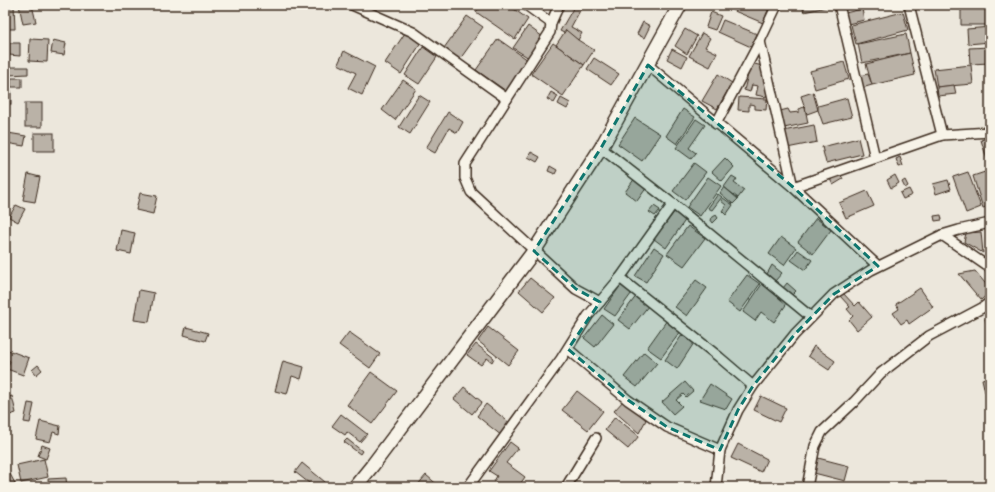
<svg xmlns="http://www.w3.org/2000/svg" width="995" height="492" font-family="Delius,sans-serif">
<rect width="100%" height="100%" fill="#ece7dc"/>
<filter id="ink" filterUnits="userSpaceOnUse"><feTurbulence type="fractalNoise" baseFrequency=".025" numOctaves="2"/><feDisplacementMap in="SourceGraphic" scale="8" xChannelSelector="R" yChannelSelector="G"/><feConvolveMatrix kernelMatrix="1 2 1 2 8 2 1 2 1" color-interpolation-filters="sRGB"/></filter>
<g filter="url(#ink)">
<!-- building -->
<g fill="#bab2a7" stroke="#3b2a1e">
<path d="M5,5H14L15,29H5Z"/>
<path d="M19,5H32L36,22L23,24Z"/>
<path d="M467,5H476L473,9Z"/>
<path d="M481,5H508L528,19L515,39L476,12Z"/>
<path d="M575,5H583L571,27L582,33L578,40L560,31Z"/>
<path d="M734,5H770L763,23L732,10Z"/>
<path d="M802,5H835L804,12Z"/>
<path d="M956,5H990L961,8L956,7Z"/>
<path d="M990,7V25H961V8Z"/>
<path d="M862,9L864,20L848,24L845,13Z"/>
<path d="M711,12L721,16L715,30L706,27Z"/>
<path d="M903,12L908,30L856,44L851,25Z"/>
<path d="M467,16L483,27L460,59L444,48Z"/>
<path d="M723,20L757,34L751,47L718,32Z"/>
<path d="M643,22L650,26L644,38L637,34Z"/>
<path d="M528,26L543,37L529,58L513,48Z"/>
<path d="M990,27V42L968,44L967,29Z"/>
<path d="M685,29L697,36L687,54L675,46Z"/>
<path d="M566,30L578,40L594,50L584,65L556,45Z"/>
<path d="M405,33L421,43L401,74L385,63Z"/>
<path d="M702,33L710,38L705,47L717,53L710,67L689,56Z"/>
<path d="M906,34L910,53L862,63L858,44Z"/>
<path d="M30,39L48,40L47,62L29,61Z"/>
<path d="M498,39L528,60L506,91L476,70Z"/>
<path d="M53,40L66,43L64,55L51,53Z"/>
<path d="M9,43H20V56L9,55Z"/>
<path d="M553,43L584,65L563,96L531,74Z"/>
<path d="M5,45H6L7,62H5Z"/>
<path d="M423,47L437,57L419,84L405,75Z"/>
<path d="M990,47V63L970,64L969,48Z"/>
<path d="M672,49L687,57L682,67L667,59Z"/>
<path d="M344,51L375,67L362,95L348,88L356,73L338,64Z"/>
<path d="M910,53L915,75L872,85L866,64Z"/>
<path d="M594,58L619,74L611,85L587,69Z"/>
<path d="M844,62L849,79L815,89L810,71Z"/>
<path d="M751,63L766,67L770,79L766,97L756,95L758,86L752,85L750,92L744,90Z"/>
<path d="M971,65L973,84L937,87L934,69Z"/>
<path d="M9,67H28V74L9,75Z"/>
<path d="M718,74L732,83L717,109L702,101Z"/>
<path d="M868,74L872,85L862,88L859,76Z"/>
<path d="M5,78H11V87L5,88Z"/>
<rect x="11" y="78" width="11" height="9"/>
<path d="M403,80L416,89L395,120L382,110Z"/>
<path d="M954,85L956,94L938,96L937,87Z"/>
<rect x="5" y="91" width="6" height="13"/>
<path d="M551,92L558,96L554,103L547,99Z"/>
<path d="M813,92L818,110L807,114L801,96Z"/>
<path d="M419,95L430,102L410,134L399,127Z"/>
<path d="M739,97L767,99L766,110L755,109V105L749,104V111L738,110Z"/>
<path d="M561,98L570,103L567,109L558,104Z"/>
<path d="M847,98L852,117L823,124L818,110V106Z"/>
<rect x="25" y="103" width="17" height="24"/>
<path d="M804,107L805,108L808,123L784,128L780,111L788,109L790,113L799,112V109Z"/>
<path d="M683,109L695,117L677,144L666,136Z"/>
<path d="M448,112L463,122L457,133L449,128L435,153L426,148Z"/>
<path d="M635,118L660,134L642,161L618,144Z"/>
<path d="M696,119L705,125L689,148L696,153L691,159L676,148Z"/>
<path d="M814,125L817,142L787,148L783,131Z"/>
<path d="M8,133L26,136L24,146L6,143Z"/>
<rect x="34" y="133" width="20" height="18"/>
<path d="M990,137V169L981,140Z"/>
<path d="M858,138L862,154L826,163L822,147Z"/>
<path d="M531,152L540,157L537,162L528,157Z"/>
<path d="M900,157L903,166L899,167L896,159Z"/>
<path d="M725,158L734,167L722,181L712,172Z"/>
<path d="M694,163L706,172L685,200L673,191Z"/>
<path d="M550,166L557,170L555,174L548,171Z"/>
<path d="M988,171L990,177V206L983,208L973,176Z"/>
<path d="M839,172L843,179L833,185L829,177Z"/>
<path d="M968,172L981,207L966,213L953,177Z"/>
<path d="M28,174L40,177L35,202L23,200Z"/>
<path d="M895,175L899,183L891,188L887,180Z"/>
<path d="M732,176L737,179L734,183L744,190L738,198L724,187Z"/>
<path d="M708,177L721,186L700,216L687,207Z"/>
<path d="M635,178L647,187L637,201L625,192Z"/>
<path d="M905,180L908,186L905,188L902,182Z"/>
<path d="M948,180L951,189L936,194L933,184Z"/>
<path d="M724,187L738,199L733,204L720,193Z"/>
<path d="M909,189L912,195L903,199L900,193Z"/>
<path d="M867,191L874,206L846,218L839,203Z"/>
<path d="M140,193L157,196L153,214L136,210Z"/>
<path d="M718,194L722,197L712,210L708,208Z"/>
<path d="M723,198L733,205L726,215L722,211L726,205L721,201Z"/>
<path d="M16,205L25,209L18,222L9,217Z"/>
<path d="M654,206L660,210L655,216L649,212Z"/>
<path d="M675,211L686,219L666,248L654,239Z"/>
<path d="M716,215L718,218L713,223L710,219Z"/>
<path d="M941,215L942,220L935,221L934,216Z"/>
<path d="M816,218L831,230L813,254L798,242Z"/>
<path d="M688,226L705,238L684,266L667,254Z"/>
<path d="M990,229V257L986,230Z"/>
<path d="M121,230L135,233L131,254L117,251Z"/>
<path d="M981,232L983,253L964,242L966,233Z"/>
<path d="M781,237L796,248L784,265L769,254Z"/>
<path d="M654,247L664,254L646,282L635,276Z"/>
<path d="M798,250L812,260L805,270L791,260Z"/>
<path d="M772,265L782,273L775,281L767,274Z"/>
<path d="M975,271L990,289V292L981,300L959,274Z"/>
<path d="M747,275L760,284L740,312L727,302Z"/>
<path d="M530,278L555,298L543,312L519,291Z"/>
<path d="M696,280L707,288L687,316L675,307Z"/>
<path d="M623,282L634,290L615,316L604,309Z"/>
<path d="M787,283L796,291L792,295L783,288Z"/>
<path d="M762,284L788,302L774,322L761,312L755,321L743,312Z"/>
<path d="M920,288L933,307L909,324L907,320L901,324L893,313L899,309L896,304Z"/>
<path d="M139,290L154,293L149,322L134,320Z"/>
<path d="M843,293L855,306L859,302L872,317L857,330L849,320L853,316L847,309L850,307L840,296Z"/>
<path d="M637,295L649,305L630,329L618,320Z"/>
<path d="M602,315L613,324L595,347L584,338Z"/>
<path d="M990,318V328H988L985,319Z"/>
<path d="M667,320L681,331L661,358L647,348Z"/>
<path d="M186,327L208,333L205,341L184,335Z"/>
<path d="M488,327L519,351L508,365L478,341Z"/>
<path d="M349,332L380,354L370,368L339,345Z"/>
<path d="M682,335L694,343L677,369L665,360Z"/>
<path d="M476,344L494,358L492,362L487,358L481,365L467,355Z"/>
<path d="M814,346L835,361L829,370L808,356Z"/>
<path d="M8,350L29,358L23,375L7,369L10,361L5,359Z"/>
<path d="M644,352L657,363L637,387L624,377Z"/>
<path d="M283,361L304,367L301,379L292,376L287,394L275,391Z"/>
<path d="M38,365L42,370L36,375L32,370Z"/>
<path d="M371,372L397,391L372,424L347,405Z"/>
<path d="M990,377V390L985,392L982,379Z"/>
<path d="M685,382L693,391L686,397L683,394L676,400L682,406L673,414L662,402Z"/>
<path d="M710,384L732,399L726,409L700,400Z"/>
<path d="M464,387L482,402L472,414L454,399Z"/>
<path d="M990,390V409L987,391Z"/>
<path d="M577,391L603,411L588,430L562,410Z"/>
<path d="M12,396L16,413L10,415L6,398Z"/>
<path d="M761,396L786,408L779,422L754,410Z"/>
<path d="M624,400L646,420L639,433L614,411Z"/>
<path d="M28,403L34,404L30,423L24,422Z"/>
<path d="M486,404L511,424L502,436L477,416Z"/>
<path d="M341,414L367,434L360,442L347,432L345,435L332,426Z"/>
<path d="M615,417L639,436L628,449L605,430Z"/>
<path d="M40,421L60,426L59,434L53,432L50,442L36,439Z"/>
<path d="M347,439L362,451L360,454L344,442Z"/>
<path d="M510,442L518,448L506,463L525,477L518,487H503L494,481L497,476L489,471Z"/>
<path d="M738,444L767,459L761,472L731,458Z"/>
<path d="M42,445L50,448L46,459L38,456Z"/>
<path d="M818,458L849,466L845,481L814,473Z"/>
<path d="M44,459L48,477L21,483L17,465Z"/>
<path d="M302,463L325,482L321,487H314L295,472Z"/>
<path d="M5,474H10L17,487H11L5,479Z"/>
<path d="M426,475L440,487H416Z"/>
<path d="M66,478L67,487H49L48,479Z"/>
</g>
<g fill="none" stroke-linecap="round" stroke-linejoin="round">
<defs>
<g id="street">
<path d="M352,5L413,32L507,99"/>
<path d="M526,5L551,23L550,32L465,164V178L471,192L576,289L600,302"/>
<path d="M839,5L875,158"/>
<path d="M909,5L942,135L990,132"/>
<path d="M551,23L559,5"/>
<path d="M760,41L793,187"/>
<path d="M648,65L793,187L878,266"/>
<path d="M716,124L760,41L777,5"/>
<path d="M601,148L673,204L811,317"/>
<path d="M793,187L942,135"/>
<path d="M942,235L990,268"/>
<path d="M620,278L719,357L753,386"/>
<path d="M568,349L628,400L667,427L720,450"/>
<path d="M468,487L561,359L588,316L620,278L673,204"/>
<path d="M566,487L596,438"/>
<path d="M716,487L720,450L738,410L753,386L795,334L834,294L871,270L942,235L959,230L990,223"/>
<path d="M807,487L815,446L822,432L854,402L881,373L929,336L982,308L990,302"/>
</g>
<path id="secondary" d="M355,487L372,466L534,251L601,148L680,5"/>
</defs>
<!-- street casing -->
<use href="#street" stroke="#3b2a1e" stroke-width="12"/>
<!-- secondary casing -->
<use href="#secondary" stroke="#3b2a1e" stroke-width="16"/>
<!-- street -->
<use href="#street" stroke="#f7f3e8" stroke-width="9"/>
<!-- secondary -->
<use href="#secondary" stroke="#f7f3e8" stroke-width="13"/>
</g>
</g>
<!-- marked area -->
<path fill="#0f766e" fill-opacity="0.2" stroke="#0f766e" stroke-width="3" stroke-dasharray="8 5" stroke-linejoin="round" d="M648,65L793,187L878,266L834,294L795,334L753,386L738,410L720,450L667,427L628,400L568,349L600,302L576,289L534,251L601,148Z"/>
<!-- margin -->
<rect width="995" height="492" fill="none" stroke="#f7f3e8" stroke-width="20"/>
<rect x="10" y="10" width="975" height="472" fill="none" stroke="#3b2a1e" stroke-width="1.5" filter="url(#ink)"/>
</svg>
